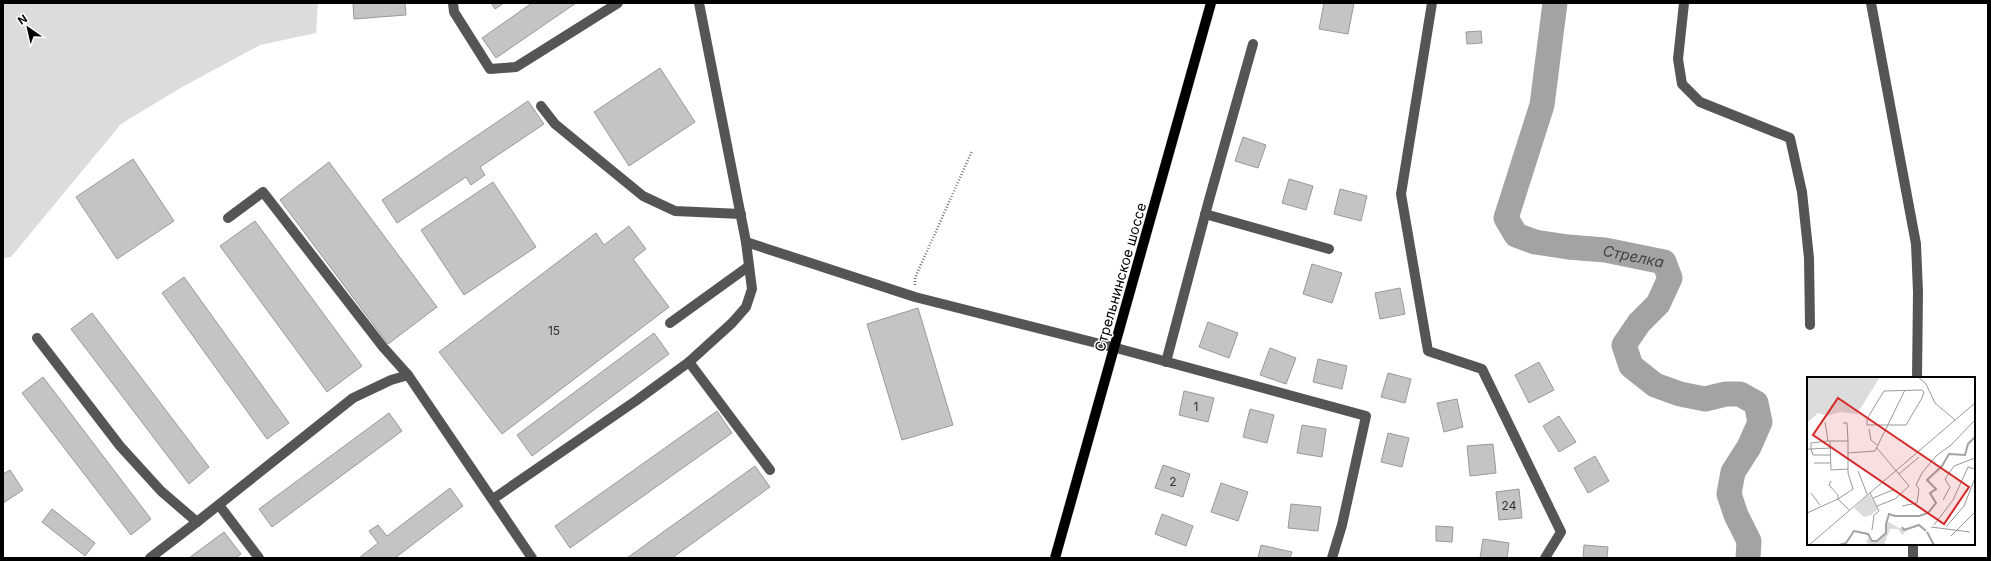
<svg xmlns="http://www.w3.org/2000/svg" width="1991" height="561" font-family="Inter,sans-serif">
<rect width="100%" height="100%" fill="#fff"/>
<!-- green -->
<path fill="#dcdcdc" d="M3,3H318L316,33L260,45L182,87L121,124L11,257L3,258Z"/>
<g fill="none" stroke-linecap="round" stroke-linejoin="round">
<!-- river -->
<path stroke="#a3a3a3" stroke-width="25" id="s1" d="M1555,3L1542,105L1506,218L1516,235L1535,242L1568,247L1605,250L1664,262L1670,278L1658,304L1639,323L1624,345L1631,366L1655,385L1680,394L1705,399L1726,394H1740L1756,403L1760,422L1749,447L1733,472L1729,494L1736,515L1749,541L1748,558"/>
</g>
<!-- building -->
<g fill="#c4c4c4" stroke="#999">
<path d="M353,3H405L406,15L354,19Z"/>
<path d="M491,3H504L495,9Z"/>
<path d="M532,3H576L496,58L482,38Z"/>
<path d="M1324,3H1354L1348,34L1319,29Z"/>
<path d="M1481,31L1482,43L1467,44L1466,32Z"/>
<path d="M660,68L695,122L629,166L594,112Z"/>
<path d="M528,101L544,124L480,167L485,175L471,185L466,177L397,223L382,200Z"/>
<path d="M1243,137L1266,145L1258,168L1235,161Z"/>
<path d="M133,159L174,221L117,259L76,197Z"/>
<path d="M329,162L437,307L388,344L280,200Z"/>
<path d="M1289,179L1313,186L1306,210L1282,203Z"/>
<path d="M493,182L536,247L464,295L421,230Z"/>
<path d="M1340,189L1367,196L1361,221L1334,214Z"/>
<path d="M255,221L362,366L327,392L220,246Z"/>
<path d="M629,226L646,249L633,259L669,307L502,434L439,352L596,233L604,245Z"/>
<path d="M1312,264L1342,273L1332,303L1303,294Z"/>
<path d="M184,277L289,423L267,439L162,293Z"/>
<path d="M1400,288L1405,314L1380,319L1375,293Z"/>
<path d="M918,308L953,425L902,440L867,324Z"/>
<path d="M92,313L209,467L189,484L71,329Z"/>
<path d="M1208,322L1238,333L1229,358L1199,347Z"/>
<path d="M654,333L669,354L532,456L517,435Z"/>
<path d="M1270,348L1296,358L1286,384L1260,375Z"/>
<path d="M1318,359L1347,366L1342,389L1313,382Z"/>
<path d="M1539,362L1554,390L1529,403L1515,375Z"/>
<path d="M1388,373L1411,379L1405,403L1381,397Z"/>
<path d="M43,377L151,519L131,535L22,393Z"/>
<path d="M1184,391L1214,398L1208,422L1179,415Z"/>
<path d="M1457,399L1463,427L1444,432L1437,403Z"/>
<path d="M1250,409L1274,415L1267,443L1243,437Z"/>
<path d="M717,411L732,433L570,548L555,526Z"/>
<path d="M389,413L402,431L272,527L259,509Z"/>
<path d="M1559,416L1576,442L1559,452L1543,426Z"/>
<path d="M1302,425L1326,429L1322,457L1297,453Z"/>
<path d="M1388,433L1409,438L1402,467L1381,462Z"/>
<path d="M1493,444L1496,473L1470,476L1467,446Z"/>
<path d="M1595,456L1609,481L1588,493L1574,468Z"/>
<path d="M1163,465L1190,474L1183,497L1155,488Z"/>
<path d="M755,466L770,487L672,558H627Z"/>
<path d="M10,470L23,490L3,503V474Z"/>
<path d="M1221,483L1248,492L1238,521L1211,512Z"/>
<path d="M450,488L463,506L395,558H359L378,543L369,531L378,525L387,536Z"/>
<path d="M1519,489L1522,518L1499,520L1496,492Z"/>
<path d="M1291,504L1321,507L1318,531L1288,528Z"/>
<path d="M52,509L95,543L85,556L42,522Z"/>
<path d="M1162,514L1193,526L1186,546L1155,534Z"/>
<path d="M1436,526L1453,527L1452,542L1436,541Z"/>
<path d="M224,532L241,554L235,558H189Z"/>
<path d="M1483,539L1509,543L1507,558H1480Z"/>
<path d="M1261,545L1292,552L1290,558H1258Z"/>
<path d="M1584,545L1608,547L1607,558H1583Z"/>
</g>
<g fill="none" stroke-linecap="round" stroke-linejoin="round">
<defs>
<path id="major" d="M1055,558L1211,3"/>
</defs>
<!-- major casing -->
<use href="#major" stroke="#dbdbdb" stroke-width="11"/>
<!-- path -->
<path stroke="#777" stroke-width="2.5" stroke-dasharray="1 2" stroke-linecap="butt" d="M915,285V278L972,151"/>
<!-- minor -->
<g stroke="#555" stroke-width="10">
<path d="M453,3L454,12L490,69L516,67L618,3"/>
<path d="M1432,3L1401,194L1428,351L1482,369L1561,532L1545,558"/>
<path d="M1684,3L1678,59L1682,84L1700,102L1790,138L1802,192L1809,258L1810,325"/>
<path d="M1871,3L1916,244L1918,292L1917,378"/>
<path d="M541,106L555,124L643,196L675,211L741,214"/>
<path d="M1205,214L1329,249"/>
<path d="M228,218L263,192L383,347L408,375"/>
<path d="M746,242L915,297L1120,349L1366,416L1342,525L1332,558"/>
<path d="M670,323L749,266"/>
<path d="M37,338L120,446L161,491L197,522L353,398L391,380L408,375L532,558"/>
<path d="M689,362L770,470"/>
<path d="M1166,362L1209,200L1253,44"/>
<path d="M493,499L637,400L689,362L732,323L746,307L752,289L746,242L699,3"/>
<path d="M219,505L259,558"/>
<path d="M150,558L197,522"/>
<path d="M1913,558V544"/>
</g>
<!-- major -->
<use href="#major" stroke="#000" stroke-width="10"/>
</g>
<g text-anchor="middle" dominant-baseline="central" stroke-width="3" stroke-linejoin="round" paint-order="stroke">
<!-- number labels -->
<g font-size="12" fill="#313131">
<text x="554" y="330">15</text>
<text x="1196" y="406">1</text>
<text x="1173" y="481">2</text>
<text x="1509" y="505">24</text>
</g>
<!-- street labels -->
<g font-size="14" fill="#000" stroke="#fff">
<text transform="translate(1120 277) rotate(-74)">Стрельнинское шоссе</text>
</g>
<!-- water labels -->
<g font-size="15" font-style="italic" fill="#444" stroke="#fff">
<text stroke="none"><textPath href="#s1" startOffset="361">Стрелка</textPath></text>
</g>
</g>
<!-- overview -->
<g transform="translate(1807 377)">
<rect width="168" height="168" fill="#fff"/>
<path d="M0,0H73L50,37L33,35L20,39L11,36L0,46ZM62,117L71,132L64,138L57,140L47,131ZM80,144L92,151H102L95,158L91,152H83L77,168H63L59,165L61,161L69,165L79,157Z" fill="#dcdcdc"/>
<path fill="none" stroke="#a3a3a3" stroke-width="2" d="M95,150L97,153L112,148L119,154M120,155L127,168M32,168L39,166L47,154L61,157L65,164H70L79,156V147L82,137L88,139H112L121,136L129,126L123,116L129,112L120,103L135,89L142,77L158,78L161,67L168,60"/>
<path fill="none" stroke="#999" stroke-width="1" d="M111,0L119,7L128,26L148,43M115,13L117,15L115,21L99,48H60V42L77,14ZM18,45L21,64H41V96L46,112L31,122V118L22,108L24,104M36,46H40L41,64M62,52L64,63L70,68M21,64L4,66V72L23,71M23,64L24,93L41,92M69,70L102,109L88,122L70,129M0,72H4L6,78H23M41,76L68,74L98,13M7,86H23M51,94L60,117M92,97L112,80M4,116L13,128M63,116L72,134L67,138L65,153M66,121L86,113M136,123L143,110L138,102L147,89L168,81M95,129L110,126L112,112L109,108L115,96L129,79L144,68L168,43M0,136L31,122L42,133M127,148L146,123L161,90L168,92M124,150L163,155M139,150L157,129L168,101M144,159L168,135M2,168L168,26"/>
<path fill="#d62828" fill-opacity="0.15" stroke="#d62828" stroke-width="2" d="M31,21L162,110L137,147L6,58Z"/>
<rect width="168" height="168" fill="none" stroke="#000" stroke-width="2"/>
</g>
<!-- border -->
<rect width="1991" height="561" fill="none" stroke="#000000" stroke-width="8"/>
<!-- north arrow -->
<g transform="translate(28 28) rotate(326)" stroke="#ffffff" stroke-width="3" paint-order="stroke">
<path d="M0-3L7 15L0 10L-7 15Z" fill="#000000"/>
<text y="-6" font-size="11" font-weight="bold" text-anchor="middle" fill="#000000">N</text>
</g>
</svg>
